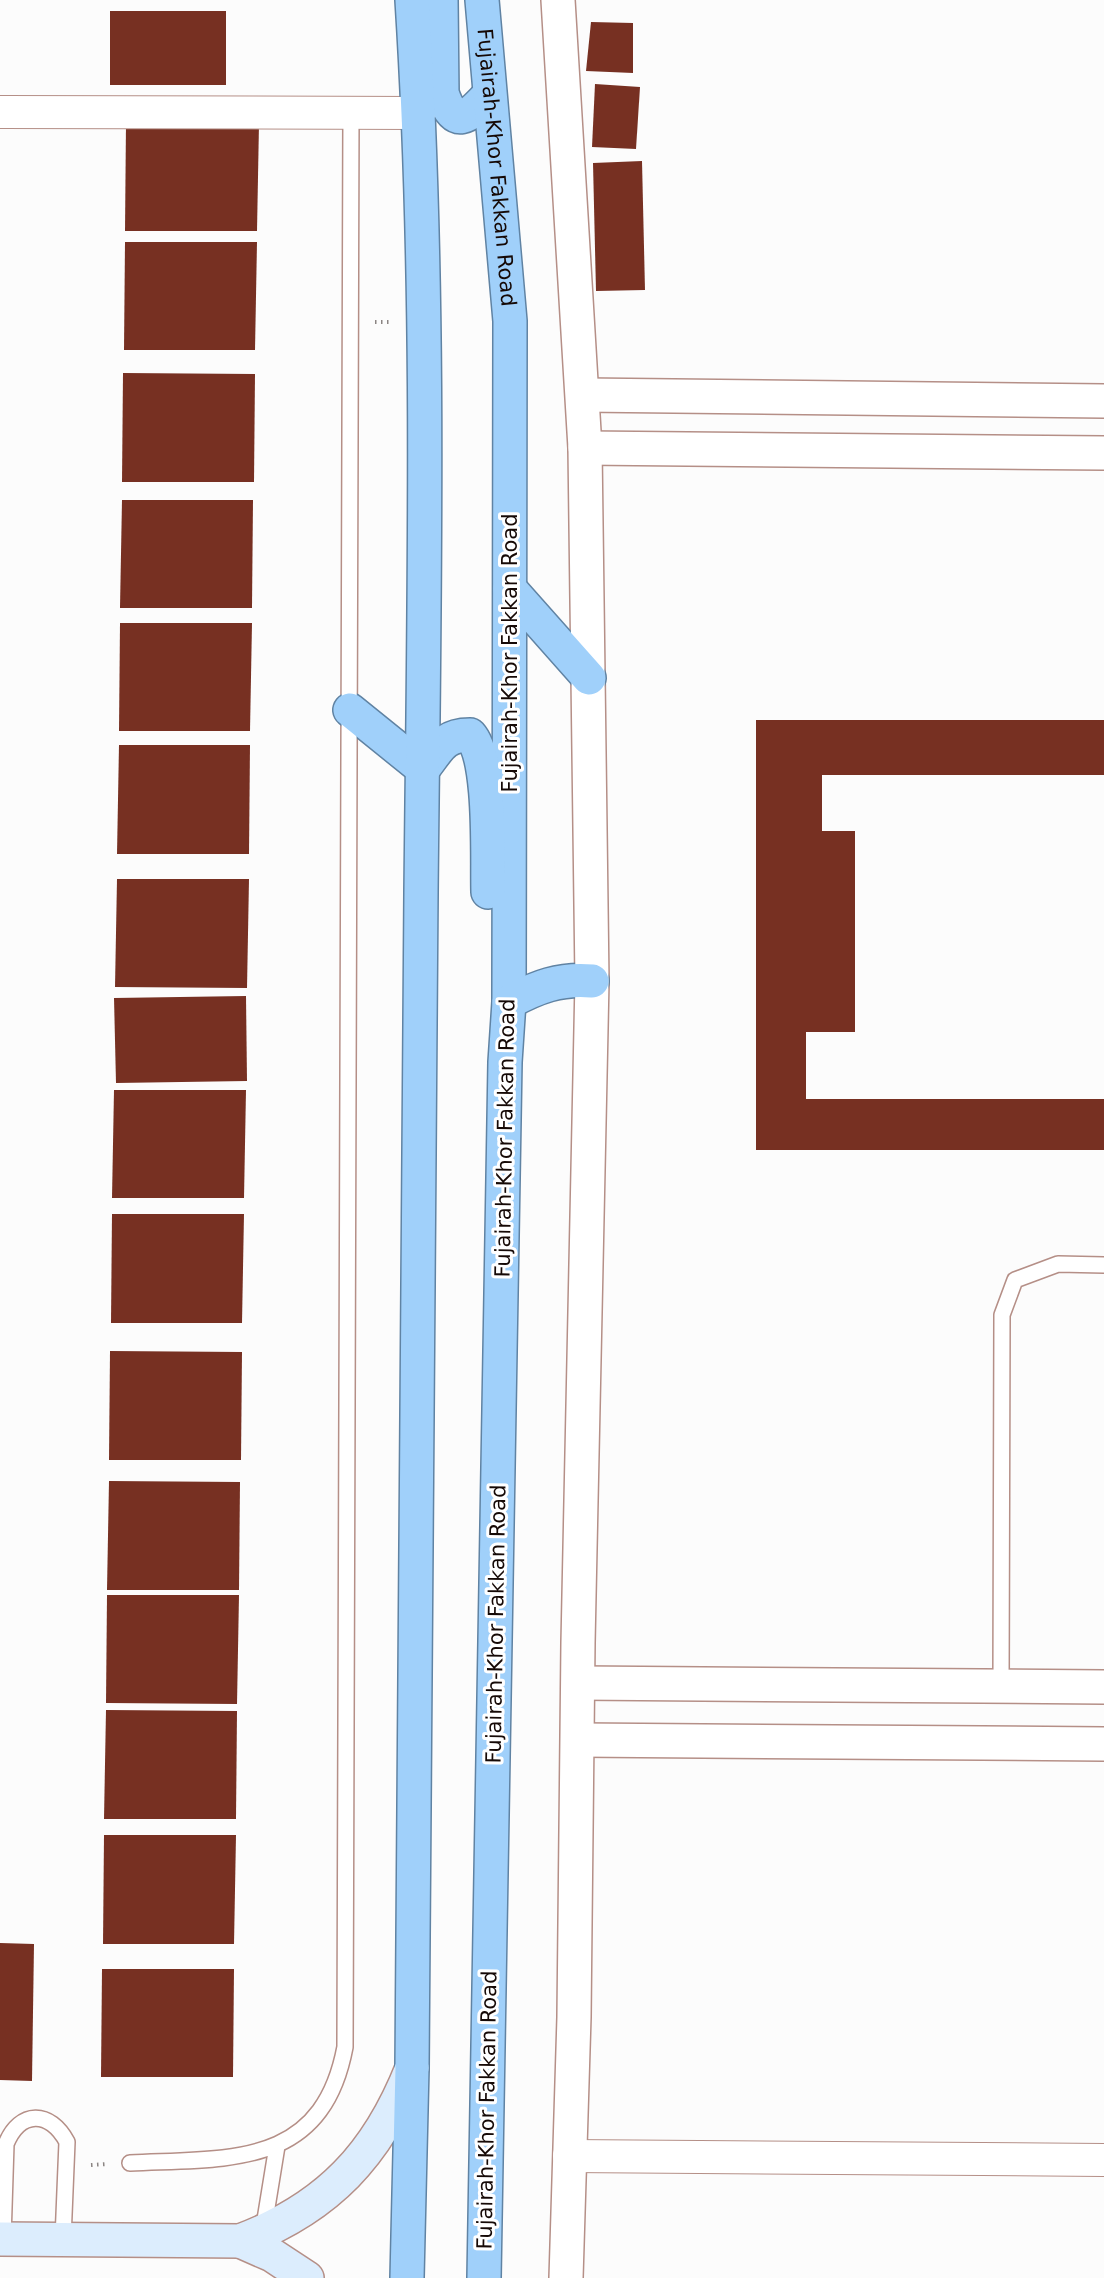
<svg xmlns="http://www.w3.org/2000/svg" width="1104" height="2278" font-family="'DejaVu Sans',sans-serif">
<rect width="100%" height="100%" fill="#fcfcfc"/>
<!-- building -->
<g fill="#773022">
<rect x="110" y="11" width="116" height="74"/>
<path d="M591,22L633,23V73L586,71Z"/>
<path d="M595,84L640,87L636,149L592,147Z"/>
<path d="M126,122L259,123L257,231H125Z"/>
<path d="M642,161L645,290L596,291L593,163Z"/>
<path d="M125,242H257L255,350H124Z"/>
<path d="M123,373L255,374L254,482H122Z"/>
<path d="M122,500H253L252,608H120Z"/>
<path d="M120,623H252L250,731H119Z"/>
<path d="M756,720H1104V775H822V831H855V1032H806V1099H1104V1150H756Z"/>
<path d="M119,745H250L249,854H117Z"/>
<path d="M117,879H249L247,988L115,987Z"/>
<path d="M246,996L247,1081L116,1083L114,998Z"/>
<path d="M114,1090H246L244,1198H112Z"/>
<path d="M112,1214H244L242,1323H111Z"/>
<path d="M110,1351L242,1352L241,1460H109Z"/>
<path d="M109,1481L240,1482L239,1590H107Z"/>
<path d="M107,1595H239L237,1704L106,1703Z"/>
<path d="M106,1710L237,1711L236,1819H104Z"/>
<path d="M104,1835H236L234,1944H103Z"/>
<path d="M0,1943L34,1944L32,2081L0,2080Z"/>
<path d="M102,1969H234L233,2077H101Z"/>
</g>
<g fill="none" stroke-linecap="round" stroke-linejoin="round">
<defs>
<g id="service">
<path d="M1001,1686L1002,1315L1015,1280L1058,1264L1104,1265"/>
<path d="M130,2163C228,2158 322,2169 345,2047L351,113"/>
<path d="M263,2232L277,2146"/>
<path d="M3,2239L6,2144C20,2110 50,2110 67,2142L63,2239"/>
</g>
<g id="minor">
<path d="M0,112L419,113"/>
<path d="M569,2156L1104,2160"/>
</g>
<g id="tertiary">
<path d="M558,0L585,448L592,981L578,1643L574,2017L566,2278"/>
<path d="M583,395L1104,401"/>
<path d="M585,448L1104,453"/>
<path d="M579,1683L1104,1687"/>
<path d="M579,1740L1104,1744"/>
</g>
<g id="secondary">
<path d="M0,2239L240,2241C328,2208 378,2154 412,2068"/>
<path d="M240,2241L272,2255L307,2278"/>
</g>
<g id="trunk">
<path d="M441,0L442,93C455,131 468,117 489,95"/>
<path id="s1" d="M482,0L510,321L509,1002L505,1062L484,2278"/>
<path d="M510,589L589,678"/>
<path d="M350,710L423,769C439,749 443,735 470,735C492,759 487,857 488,892"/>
<path d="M509,1002C537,987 560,978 592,981"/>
<path d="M407,2278L412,2068C415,1676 418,1285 421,893C424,596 431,297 412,0"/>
</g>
</defs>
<!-- service casing -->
<use href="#service" stroke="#b58f87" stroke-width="18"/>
<!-- minor casing -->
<use href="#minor" stroke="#b58f87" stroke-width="34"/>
<!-- tertiary casing -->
<use href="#tertiary" stroke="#b58f87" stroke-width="36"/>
<!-- secondary casing -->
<use href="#secondary" stroke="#b58f87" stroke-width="36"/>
<!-- trunk casing -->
<use href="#trunk" stroke="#6083a3" stroke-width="36"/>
<!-- path -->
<g stroke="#8b8583" stroke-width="4" stroke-dasharray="1.5 4.5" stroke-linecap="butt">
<path d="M375,322H390"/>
<path d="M91,2165L107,2164"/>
</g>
<!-- service -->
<use href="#service" stroke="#fff" stroke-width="15"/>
<!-- minor -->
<use href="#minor" stroke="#fff" stroke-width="32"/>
<!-- tertiary -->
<use href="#tertiary" stroke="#fff" stroke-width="33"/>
<!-- secondary -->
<use href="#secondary" stroke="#dcedfd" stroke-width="33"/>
<!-- trunk -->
<use href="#trunk" stroke="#a0d0fa" stroke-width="33"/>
</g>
<g text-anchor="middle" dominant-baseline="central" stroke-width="6" stroke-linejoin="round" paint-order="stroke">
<!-- street labels -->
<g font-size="21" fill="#150906" stroke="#fff">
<text stroke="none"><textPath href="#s1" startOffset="168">Fujairah-Khor Fakkan Road</textPath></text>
<text transform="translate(510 653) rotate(-90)">Fujairah-Khor Fakkan Road</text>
<text transform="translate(505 1138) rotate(-89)">Fujairah-Khor Fakkan Road</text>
<text transform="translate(496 1624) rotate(-89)">Fujairah-Khor Fakkan Road</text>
<text transform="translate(487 2110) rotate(-89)">Fujairah-Khor Fakkan Road</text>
</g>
</g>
</svg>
